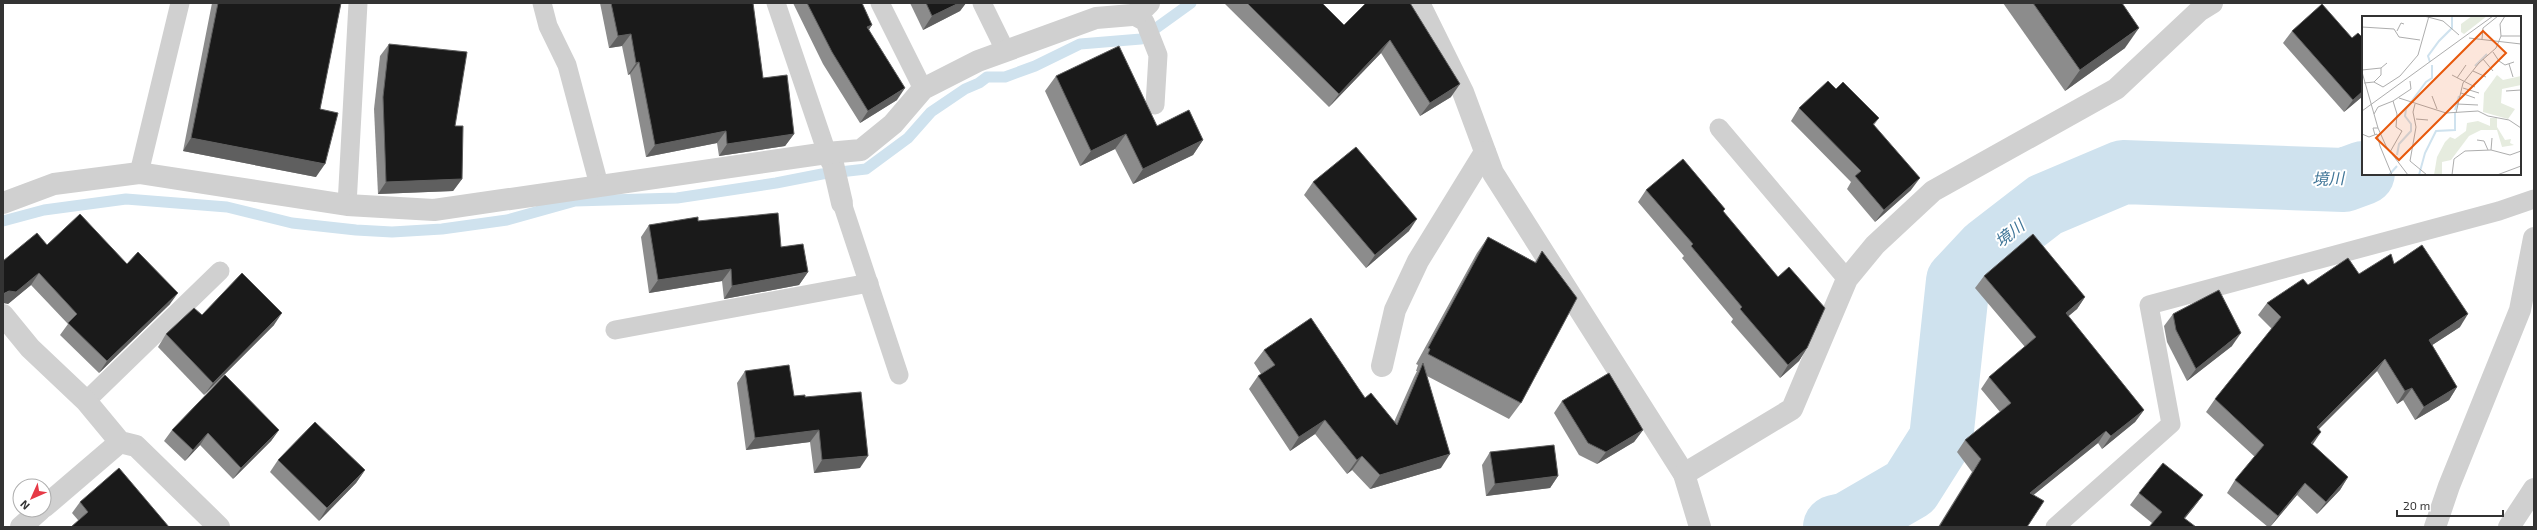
<svg xmlns="http://www.w3.org/2000/svg" width="2537" height="530" font-family="'Exo 2','Noto Sans JP',sans-serif">
<rect width="100%" height="100%" fill="#fff"/>
<g fill="none" stroke-linecap="round" stroke-linejoin="round">
<!-- stream -->
<path stroke="#cfe2ee" stroke-width="11" d="M3,221L44,210L126,199L227,207L292,223L356,230L392,232L442,229L507,220L575,201L677,198L776,183L822,174L866,169L908,138L931,112L965,89L979,83L987,77H1005L1035,66L1080,44L1141,39L1191,3"/>
<!-- river -->
<path stroke="#cfe2ee" stroke-width="64" d="M1835,527L1848,524L1910,488L1941,439L1958,281L1988,249L2045,205L2123,172L2344,180L2363,173"/>
<!-- service -->
<g stroke="#d0d0d0" stroke-width="19">
<path d="M542,3L548,26L567,65L599,185"/>
<path d="M776,3L827,153"/>
<path d="M880,3L923,89"/>
<path d="M982,3L1005,50"/>
<path d="M1132,15L1145,22L1158,55L1155,105"/>
<path d="M1719,128L1847,279"/>
<path d="M139,173L180,3"/>
<path d="M842,203L899,375"/>
<path d="M347,205L358,3"/>
<path d="M615,330L869,283"/>
<path d="M86,401L220,271"/>
<path d="M2055,527L2171,424L2149,305L2499,211L2534,199"/>
</g>
<!-- minor -->
<g stroke="#d0d0d0" stroke-width="22">
<path d="M1419,3L1463,92L1493,173L1684,474L1700,527"/>
<path d="M827,153L833,164L842,203"/>
<path d="M3,203L54,184L139,173L347,205L434,210L827,153L861,150L893,124L923,89L978,61L1096,18L1132,15L1141,11L1149,3"/>
<path d="M3,315L30,348L86,401L120,442L136,446L219,527"/>
<path d="M1382,366L1395,310L1418,261L1485,152"/>
<path d="M1684,474L1792,409L1847,279L1875,245L1933,191L2116,89L2199,11L2212,3"/>
<path d="M44,507L120,442"/>
<path d="M21,527L40,510"/>
<path d="M2509,527L2534,489"/>
</g>
<!-- tertiary -->
<path stroke="#d0d0d0" stroke-width="22" d="M2435,527L2449,486L2520,310L2534,238"/>
</g>
<!-- wall -->
<g fill="#8c8c8c">
<path d="M212,3H341L320,109L316,177L183,151Z"/>
<path d="M600,3H753L763,78L794,134L785,146L719,156L717,143L646,157L630,74L628,75L622,46L609,48Z"/>
<path d="M793,3H862L872,25L869,29L897,100L860,123L823,64Z"/>
<path d="M910,3H966L960,11L923,30Z"/>
<path d="M1224,3H1322L1344,25L1366,3H1412L1411,4L1451,97L1420,116L1381,53L1329,107Z"/>
<path d="M2003,3H2122L2125,48L2065,91Z"/>
<path d="M2292,31L2352,38H2363V96L2344,112L2283,43Z"/>
<path d="M389,44L455,126L462,179L453,191L378,194L374,109L380,56Z"/>
<path d="M1056,76L1157,126L1203,140L1193,155L1133,184L1115,149L1080,166L1045,91Z"/>
<path d="M1836,89L1879,118L1874,125L1911,190L1875,222L1847,189L1851,182L1791,121L1799,108Z"/>
<path d="M1313,182L1409,231L1366,268L1304,195Z"/>
<path d="M1646,190L1723,212L1807,348L1799,361L1780,378L1731,322L1733,319L1682,258L1684,256L1638,202Z"/>
<path d="M698,221L781,247L808,272L799,285L724,299L722,281L649,293L641,237L649,225Z"/>
<path d="M1488,237L1535,262L1542,251L1521,403L1509,419L1427,376L1441,468L1370,489L1352,470L1347,474L1315,434L1290,451L1249,389L1258,376L1261,374L1254,363L1264,350L1365,398L1394,422L1414,377L1417,371H1416L1418,365L1416,364L1477,253Z"/>
<path d="M47,245L127,264L170,304L99,373L60,335L68,324L31,285L8,304Z"/>
<path d="M2394,264L2460,327L2432,345L2457,387L2449,400L2415,420L2403,400L2397,404L2377,371L2318,429L2312,444L2348,477L2340,490L2317,514L2297,495L2270,527H2268L2227,493L2235,480L2255,457L2206,412L2215,399L2272,329L2258,315L2267,303L2308,285L2359,274Z"/>
<path d="M1984,276L2085,297L2077,309L2068,316L2144,410L2135,422L2102,449L2098,443L2033,495L2027,527H1938L1972,472L1957,452L1965,440L2000,412L1981,389L1989,377L2025,347L1975,288Z"/>
<path d="M2173,314L2232,346L2187,381L2167,342L2164,326Z"/>
<path d="M202,315L274,325L204,395L158,347L166,334Z"/>
<path d="M745,371L794,396L805,397L860,468L814,473L810,442L746,450L737,383Z"/>
<path d="M1562,401L1643,430L1634,442L1597,464L1579,455L1554,413Z"/>
<path d="M172,430H279L271,441L233,479L200,445L185,461L164,441Z"/>
<path d="M1490,452L1558,476L1550,488L1486,496L1482,465Z"/>
<path d="M278,460L365,470L356,483L319,521L270,472Z"/>
<path d="M2139,493L2203,495L2194,507L2185,518L2152,523L2130,505Z"/>
<path d="M80,502L169,527L78,520L72,513Z"/>
</g>
<!-- shaded-wall -->
<g fill="#5f5f5f">
<path d="M959,3H966L960,11L923,30L932,16Z"/>
<path d="M872,25L864,37L867,27Z"/>
<path d="M2139,28L2125,48L2065,91L2080,70Z"/>
<path d="M631,34L622,46L609,48L618,36Z"/>
<path d="M1390,40L1381,53L1329,107L1339,94Z"/>
<path d="M639,62L630,74L628,75L636,63Z"/>
<path d="M1460,84L1451,97L1420,116L1430,103Z"/>
<path d="M905,88L897,100L860,123L868,111Z"/>
<path d="M2363,91V96L2344,112L2353,100Z"/>
<path d="M726,131L717,143L646,157L655,145Z"/>
<path d="M794,134L785,146L719,156L727,144Z"/>
<path d="M1126,134L1115,149L1080,166L1091,151Z"/>
<path d="M191,138L325,164L316,177L183,151Z"/>
<path d="M1203,140L1193,155L1133,184L1143,169Z"/>
<path d="M1920,178L1911,190L1875,222L1884,210Z"/>
<path d="M462,179L453,191L378,194L386,182Z"/>
<path d="M1417,219L1409,231L1366,268L1375,255Z"/>
<path d="M731,269L722,281L649,293L658,280Z"/>
<path d="M808,272L799,285L724,299L732,286Z"/>
<path d="M39,273L31,285L8,304L3,303V294L9,291Z"/>
<path d="M178,293L170,304L99,373L107,361Z"/>
<path d="M2085,297L2077,309L2057,326L2066,313Z"/>
<path d="M282,313L274,325L204,395L213,383Z"/>
<path d="M2468,314L2460,327L2420,353L2429,340Z"/>
<path d="M2241,333L2232,346L2187,381L2196,369Z"/>
<path d="M1807,348L1799,361L1780,378L1788,365Z"/>
<path d="M2385,359L2377,371L2308,440L2317,427Z"/>
<path d="M2457,387L2449,400L2415,420L2424,407Z"/>
<path d="M2412,388L2403,400L2397,404L2405,391Z"/>
<path d="M2144,410L2135,422L2102,449L2111,436Z"/>
<path d="M1325,420L1315,434L1290,451L1299,437Z"/>
<path d="M279,430L271,441L233,479L241,468Z"/>
<path d="M819,430L810,442L746,450L755,438Z"/>
<path d="M1643,430L1634,442L1597,464L1606,452Z"/>
<path d="M2106,431L2098,443L2021,505L2030,493Z"/>
<path d="M2321,432L2313,444L2302,455L2311,443Z"/>
<path d="M208,433L200,445L185,461L193,450Z"/>
<path d="M1450,454L1441,468L1370,489L1380,475Z"/>
<path d="M868,456L860,468L814,473L822,460Z"/>
<path d="M1362,456L1352,470L1347,474L1357,460Z"/>
<path d="M365,470L356,483L319,521L327,508Z"/>
<path d="M1558,476L1550,488L1486,496L1495,484Z"/>
<path d="M2348,477L2340,490L2317,514L2326,502Z"/>
<path d="M2305,483L2297,495L2270,527L2278,516Z"/>
<path d="M2203,495L2194,507L2178,527L2184,518Z"/>
</g>
<!-- building -->
<g fill="#1a1a1a" stroke="#5f5f5f">
<path d="M218,3H341L320,109L338,113L325,164L191,138Z"/>
<path d="M611,3H753L763,78L787,75L794,134L727,144L726,131L655,145L639,62L636,63L631,34L618,36Z"/>
<path d="M807,3H862L872,25L867,27L905,88L868,111L832,52Z"/>
<path d="M926,3H959L932,16Z"/>
<path d="M1247,3H1322L1344,25L1366,3H1410L1460,84L1430,103L1390,40L1339,94Z"/>
<path d="M2033,3H2122L2139,28L2080,70Z"/>
<path d="M2322,4L2352,38L2358,33L2363,38V91L2353,100L2292,31Z"/>
<path d="M389,44L467,52L455,126H463L462,179L386,182L383,97Z"/>
<path d="M1119,46L1157,126L1189,110L1203,140L1143,169L1126,134L1091,151L1056,76Z"/>
<path d="M1828,81L1836,89L1843,82L1879,118L1873,124L1920,178L1884,210L1855,176L1861,171L1799,108Z"/>
<path d="M1356,147L1417,219L1375,255L1313,182Z"/>
<path d="M1683,159L1725,209L1723,211L1778,277L1789,267L1825,308L1807,348L1788,365L1740,309L1742,307L1691,246L1693,244L1646,190Z"/>
<path d="M778,213L781,247L803,244L808,272L732,286L731,269L658,280L649,225L698,217V221Z"/>
<path d="M80,214L127,264L138,252L178,293L107,361L68,323L77,314L39,273L16,292L9,291L3,294V261L37,233L47,245Z"/>
<path d="M2033,234L2085,297L2066,313L2144,410L2111,436L2106,431L2030,493L2044,501L2027,527H1939L1981,459L1965,440L2011,403L1989,377L2036,337L1984,276Z"/>
<path d="M1488,237L1536,263L1542,251L1577,298L1521,403L1428,354L1430,349L1428,348Z"/>
<path d="M2422,245L2468,314L2429,340L2457,387L2424,407L2412,388L2405,391L2385,359L2317,427L2321,432L2311,443L2348,477L2326,502L2305,483L2278,516L2235,480L2264,445L2215,399L2281,317L2267,303L2303,279L2308,285L2348,258L2359,274L2391,254L2394,264Z"/>
<path d="M242,273L282,313L213,383L166,334L194,308L202,315Z"/>
<path d="M2219,290L2241,333L2196,369L2176,330L2173,314Z"/>
<path d="M1311,318L1365,398L1371,393L1397,425L1423,363L1450,454L1380,475L1362,456L1357,460L1325,420L1299,437L1258,376L1275,365L1264,350Z"/>
<path d="M789,365L794,396L805,395V397L861,392L868,456L822,460L819,430L755,438L745,371Z"/>
<path d="M1609,373L1643,430L1606,452L1588,443L1562,401Z"/>
<path d="M225,375L279,430L241,468L208,433L193,450L172,430Z"/>
<path d="M315,422L365,470L327,508L278,460Z"/>
<path d="M1554,445L1558,476L1495,484L1490,452Z"/>
<path d="M2163,463L2203,495L2184,518L2196,527H2149L2162,512L2139,493Z"/>
<path d="M119,468L169,527H71L88,512L80,502Z"/>
</g>
<g text-anchor="middle" dominant-baseline="central" stroke-width="4" stroke-linejoin="round" paint-order="stroke">
<!-- water labels -->
<g font-size="16" font-style="italic" fill="#3f7597" stroke="#fff">
<text transform="translate(2328 178) rotate(-2)">境川</text>
<text transform="translate(2009 233) rotate(-38)">境川</text>
</g>
</g>
<!-- overview -->
<g transform="translate(2362 16)">
<rect width="159" height="159" fill="#fff"/>
<path d="M110,0H125L102,18L99,16V8ZM135,59L141,64L159,60V69L140,73L139,87L153,93L146,103L121,96L122,77ZM128,102H135V111L143,124L149,123L148,127L152,129L140,131L135,114H119L107,120L89,144L80,146V159H72L75,141L83,126L88,121L93,123L104,115L105,107L116,105L128,110Z" fill="#e6ecdf"/>
<path fill="none" stroke="#cfe2ee" stroke-width="2" d="M68,46L66,40L77,25L90,12V0M113,50L125,38M93,94L97,80M35,139L37,128L49,115V108L43,100L44,93L64,66L70,62V49M27,159L35,150M57,159L63,137L74,115L93,114V97"/>
<path fill="none" stroke="#adadad" stroke-width="1" d="M62,0L81,5L97,19M0,11L32,13L37,21L58,24M35,15L39,7L42,8M139,20H159M107,22L159,28M120,23L121,12L136,0M131,36L137,45L143,49L152,46M121,43L131,55M147,48L151,61M0,54L19,52L25,47M111,55L124,61M0,56L16,112L24,130L46,159M90,59L113,71M95,62L104,49M12,66L19,59V52M2,67L12,66L21,71L38,60L56,39L67,0M101,72L117,77M144,75L159,74M99,77L113,82M70,80L75,93M37,82L84,97L116,95L126,100L147,104L159,112M53,88L51,96L54,111L48,145L65,159M95,88L116,89M0,95L131,0M94,97L101,67L117,47L134,32L139,20L138,8L143,0M12,98L16,91L31,85L49,73L48,65M54,103L66,104M0,118L7,121L15,118L18,130L30,159M13,119L11,112H16M159,123V145M115,124L122,125L126,134M129,134L130,122M28,136L40,115L34,111L35,98L31,85M90,159L92,143L103,135L129,134L148,139L159,135M135,159L159,150"/>
<path fill="#e8590c" fill-opacity="0.15" stroke="#e8590c" stroke-width="2" d="M121,15L144,37L37,144L14,122Z"/>
<rect width="159" height="159" fill="none" stroke="#333" stroke-width="2"/>
</g>
<!-- border -->
<rect width="2537" height="530" fill="none" stroke="#333333" stroke-width="8"/>
<!-- north arrow -->
<g transform="translate(32 498) rotate(225)"><circle r="19" fill="#ffffff" stroke="#adadad"/>
<path d="M0-3L7 15L0 10L-7 15Z" fill="#e63946"/>
<text y="-6" font-size="11" font-weight="bold" text-anchor="middle" fill="#333333">N</text>
</g>
<!-- scale -->
<path d="M2397 510v6h106v-6" fill="none" stroke="#333333" stroke-width="2"/>
<text x="2403" y="510" font-size="12" fill="#333333" stroke="#ffffff" stroke-width="3" paint-order="stroke">20 m</text>
</svg>
